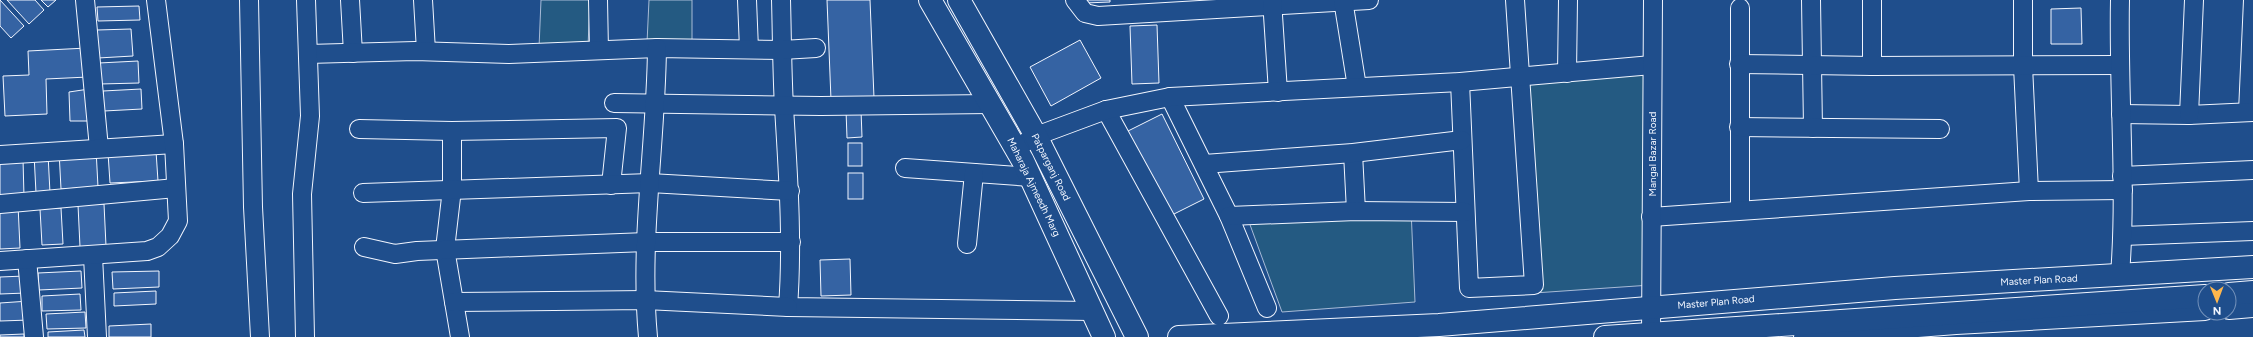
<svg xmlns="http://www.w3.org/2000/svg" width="2253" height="337" font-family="Figtree,sans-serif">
<rect width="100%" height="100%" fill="#1f4e8c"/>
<!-- green -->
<g fill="#245a82" stroke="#a8bbd7">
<path d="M541,0H590L588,46L539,48Z"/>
<path d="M649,0H692V43H647Z"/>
<path d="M1652,65L1651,285L1534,293L1519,77Z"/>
<path d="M1411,209L1415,302L1282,312L1249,222Z"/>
</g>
<!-- building -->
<g fill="#3563a3" stroke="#f2f6ff">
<path d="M0,0L24,26L11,38L0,26Z"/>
<path d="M7,0H35L44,10L29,24Z"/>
<path d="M41,0H56L48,7Z"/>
<path d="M827,0H870L874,98L831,100Z"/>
<path d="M1085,0H1110V2L1085,3Z"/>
<path d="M139,6L140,20L98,21L97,7Z"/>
<path d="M2081,8L2082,44H2051V9Z"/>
<path d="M1157,25L1159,83L1132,84L1130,26Z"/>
<path d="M131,29L133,56L98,58L97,30Z"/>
<path d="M1080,40L1101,78L1051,106L1030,67Z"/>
<path d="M87,48L88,77L46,79L47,114L5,116L3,76L29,75L28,51Z"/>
<path d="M138,61L139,83L100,84L99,63Z"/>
<path d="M89,89L93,121H70L69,92Z"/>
<path d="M141,89L142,109L104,111L103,91Z"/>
<path d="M846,110H861L862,137L847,138Z"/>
<path d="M1162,114L1204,199L1166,218L1124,133Z"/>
<rect x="848" y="143" width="14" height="23"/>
<path d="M96,149L98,187L61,189L59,151Z"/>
<path d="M156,151L158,181L110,183L108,153Z"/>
<path d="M34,154H48L50,193H36Z"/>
<path d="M23,159L24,197L0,198V160Z"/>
<rect x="848" y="173" width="15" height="26"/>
<path d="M104,204L106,246L80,247L78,205Z"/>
<path d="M18,205L20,248L0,249V206Z"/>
<path d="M61,208L63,244L42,245L40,209Z"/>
<path d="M850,259L851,295L821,296L820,260Z"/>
<path d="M81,271L82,288L39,290L38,273Z"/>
<path d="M159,271V287L113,289L112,272Z"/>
<path d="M25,276L26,293L0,294V277Z"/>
<path d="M156,291V304L114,306V293Z"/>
<path d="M80,294L81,310L42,311V296Z"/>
<path d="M29,301L30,320L0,321V303Z"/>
<path d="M85,312L86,328L47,329L46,314Z"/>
<path d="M151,324V337H109V326Z"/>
<path d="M84,330L85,337H48V332Z"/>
<path d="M24,334V337H0V335Z"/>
</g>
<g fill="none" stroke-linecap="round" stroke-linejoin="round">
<defs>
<g id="minor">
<path d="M85,0L99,148"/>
<path d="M249,0L253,207L260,337"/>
<path d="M350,0L353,53"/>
<path d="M423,0L426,51"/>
<path d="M598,0L599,50"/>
<path d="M747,0L749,49"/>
<path d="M781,0C782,35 782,71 784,107C788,174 793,240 788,307L1092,311"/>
<path d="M1075,0L1085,13L1098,16L1369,0"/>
<path d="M1272,0L1278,92"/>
<path d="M1343,0L1357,87"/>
<path d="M1811,0L1813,128"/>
<path d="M1872,0V66"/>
<path d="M2023,0V66L2029,191"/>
<path d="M1740,8V210"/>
<path d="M308,54L415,51L509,54L657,48L782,50L816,48"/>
<path d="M1739,64L1872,66L2119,65"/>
<path d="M1567,73L1568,0"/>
<path d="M1460,82L1469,288L1534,285L1515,0"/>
<path d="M1170,97L1229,216L1267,308"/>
<path d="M614,103L821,106L990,104"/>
<path d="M1106,110L1219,316"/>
<path d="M2248,112L2253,0"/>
<path d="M2121,114L2189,115L2253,112"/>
<path d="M2189,115L2194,0"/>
<path d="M1739,127L1940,129"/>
<path d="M359,129L452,131L617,128L611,185"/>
<path d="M452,131V189L445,249L460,337"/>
<path d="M1016,148L1036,136L1106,110L1170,97L1460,82L1652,65"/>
<path d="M1353,153L1356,211"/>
<path d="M0,155L174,144"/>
<path d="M1204,164L1353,153L1462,140"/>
<path d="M905,168L1031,177"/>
<path d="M2122,176L2253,170"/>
<path d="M363,193L650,183L790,191"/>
<path d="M0,204L176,188"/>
<path d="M1229,216L1356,211L1465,212"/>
<path d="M1651,217L2029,191L2123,190"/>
<path d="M2123,236L2253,231"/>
<path d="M967,244L974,173"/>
<path d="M364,247L395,254L417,251L646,242H791"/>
<path d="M93,256L97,337"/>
<path d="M27,259L34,337"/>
<path d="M0,261L147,251L158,247L170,236L178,221L174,144L156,0"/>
<path d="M2120,275C2127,184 2118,92 2120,0"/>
<path d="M454,302L645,300L788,307"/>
<path d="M2229,310L2253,308"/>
<path d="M305,337L302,194L310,116L306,0"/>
<path d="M648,337C639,241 656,144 657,48"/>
<path d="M1651,337L1653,0"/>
<path d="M1803,337L1956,325L2205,311"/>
</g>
<g id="major">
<path d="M930,0L1023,161L1104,337"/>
<path d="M959,0L1036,136L1137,337"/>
<path d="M2229,294L2253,292"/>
<path d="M1179,337L1439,325L1895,288L2253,267"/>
<path d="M1605,337L2205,296"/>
</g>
</defs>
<!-- minor casing -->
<use href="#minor" stroke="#f2f6ff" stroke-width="20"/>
<!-- major casing -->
<use href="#major" stroke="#f2f6ff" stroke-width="24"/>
<!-- minor -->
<use href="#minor" stroke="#1f4e8c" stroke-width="18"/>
<!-- major -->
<use href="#major" stroke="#1f4e8c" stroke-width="22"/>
</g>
<g text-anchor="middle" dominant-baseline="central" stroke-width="3" stroke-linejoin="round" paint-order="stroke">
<!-- street labels -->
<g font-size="10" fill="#f2f6ff" stroke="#1f4e8c">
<text transform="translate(1652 154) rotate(-90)">Mangal Bazar Road</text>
<text transform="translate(1051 167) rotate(63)">Patparganj Road</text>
<text transform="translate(1034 187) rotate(64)">Maharaja Ajmeedh Marg</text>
<text transform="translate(2039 280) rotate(-3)">Master Plan Road</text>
<text transform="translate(1716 302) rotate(-5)">Master Plan Road</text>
</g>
</g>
<!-- north arrow -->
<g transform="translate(2217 301) rotate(179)"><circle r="19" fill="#1f4e8c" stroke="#7391ba"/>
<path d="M0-3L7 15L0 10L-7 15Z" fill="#ffb74d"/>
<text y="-6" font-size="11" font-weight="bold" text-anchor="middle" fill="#f2f6ff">N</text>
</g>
</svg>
